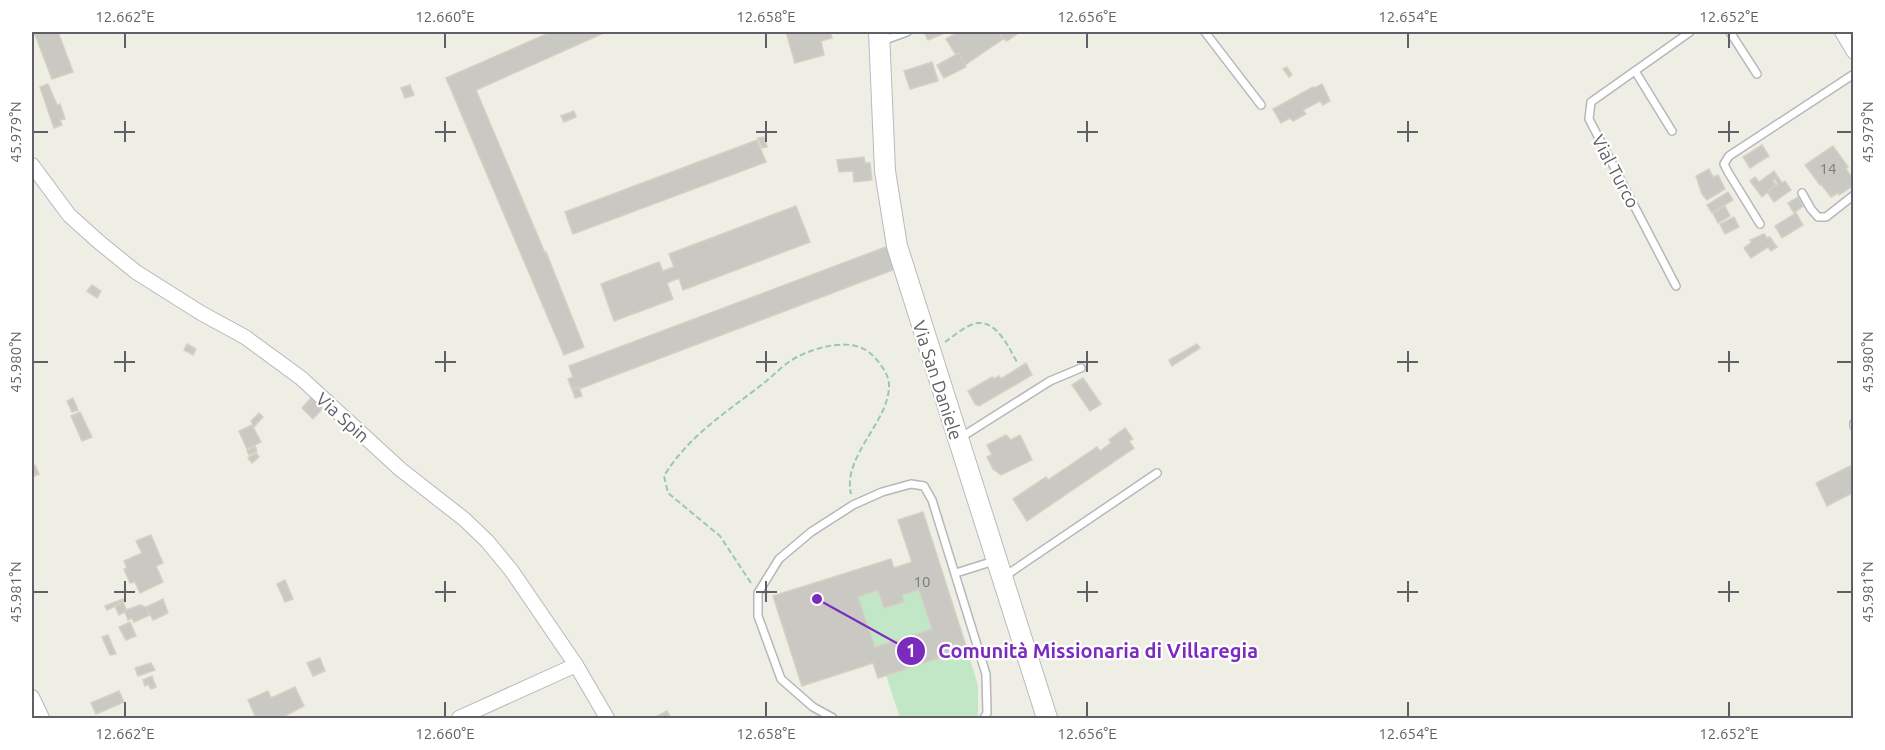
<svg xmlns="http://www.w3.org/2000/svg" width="1885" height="750" font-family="Ubuntu,sans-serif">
<rect width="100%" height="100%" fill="#efeee5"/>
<!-- green -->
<g fill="#c2e7c6">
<path d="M878,590L885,608L904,602L902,595L919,590L932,629L875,647L858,597Z"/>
<path d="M967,649L978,686V716L976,718H900L886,675Z"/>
</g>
<!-- building -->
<g fill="#cac8c2" stroke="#d4d1c3" stroke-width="1.5" fill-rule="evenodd">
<path d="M34,32H58L73,72L52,79Z"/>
<path d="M551,32H606L476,90L545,253L546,252L584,347L564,355L446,78Z"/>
<path d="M786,32H830L832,38L821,41L824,55L795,63Z"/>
<path d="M924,32H944L945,33L928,40Z"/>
<path d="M958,32H999L1003,39L965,65L959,53L956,55L946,39Z"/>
<path d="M999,32H1020L1007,41L1003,39Z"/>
<path d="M959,53L966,67L944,78L937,65Z"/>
<path d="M932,62L938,81L910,89L904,71Z"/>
<path d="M1287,67L1292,75L1289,77L1283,69Z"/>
<path d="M48,84L57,105L60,104L65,119L60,120L62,125L54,128L40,87Z"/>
<path d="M1322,84L1330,101L1323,105L1320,101L1303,110L1306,114L1293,121L1290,118L1281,123L1273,109L1313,87L1314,88Z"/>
<path d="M410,85L414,95L405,98L401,88Z"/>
<path d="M574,111L576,117L564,122L561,116Z"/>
<path d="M764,137L767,147L762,148L758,138Z"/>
<path d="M757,140L766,162L573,234L565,212Z"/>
<path d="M1762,145L1769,156L1750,168L1743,157Z"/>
<path d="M1833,146L1848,167L1846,169L1854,180V185L1839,195L1838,193L1831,197L1821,184L1820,185L1805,165Z"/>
<path d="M864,157L865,163H870L872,180L854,182L853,171L839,172L837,160Z"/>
<path d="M1709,169L1713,177L1718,175L1725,189L1707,200L1702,194L1696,176Z"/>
<path d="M1774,171L1778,177L1773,180L1776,185L1762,197L1750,181L1755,177L1759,182Z"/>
<path d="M1778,177L1782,183L1785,181L1791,190L1774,202L1767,192L1778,184L1775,179Z"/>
<path d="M1728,192L1733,200L1712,213L1707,205Z"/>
<path d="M1798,197L1803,206L1794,213L1788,203Z"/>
<path d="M796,206L810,242L683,290L679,278L667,283L673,299L614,321L601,284L659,262L663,271L674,267L669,254Z"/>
<path d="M1725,206L1730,216L1718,223L1713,213Z"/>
<path d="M1796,213L1803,225L1782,238L1775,226Z"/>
<path d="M1734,217L1739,227L1725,234L1720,224Z"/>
<path d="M1764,234L1767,238L1770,237L1777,247L1771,251L1768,247L1751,258L1744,248L1752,242L1750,240Z"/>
<path d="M891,245L898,268L579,389V387L572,389L568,379L573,377L569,366Z"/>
<path d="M92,285L101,291L97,298L87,291Z"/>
<path d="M187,344L196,349L193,355L184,350Z"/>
<path d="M1197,344L1200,348L1172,366L1169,360Z"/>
<path d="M1026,363L1032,375L979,406L975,404L968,391L992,377L994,379L999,376L1001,379Z"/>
<path d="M1083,378L1101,404L1090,411L1072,385Z"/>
<path d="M579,387L582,396L575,398L572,389Z"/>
<path d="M73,398L78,410L72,412L67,401Z"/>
<path d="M311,398L322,409L313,419L302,408Z"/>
<path d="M80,412L92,437L82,441L71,416Z"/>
<path d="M259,413L263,417L254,427L251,421Z"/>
<path d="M252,425L261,442L247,449L239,431Z"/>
<path d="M1125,428L1133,439L1129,441L1134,448L1027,521L1013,499L1046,477L1048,480L1097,447L1100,451L1111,443L1109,440Z"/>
<path d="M1006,435L1011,440L1020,435L1032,460L1001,475L993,469L987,457L992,455L987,445Z"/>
<path d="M255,446L257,451L249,455L247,451Z"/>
<path d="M256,453L259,457L252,463L248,458Z"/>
<path d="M35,465L39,474L32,477V467Z"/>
<path d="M1850,466L1854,474V492L1827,506L1816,483Z"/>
<path d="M923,512L967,649L878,678L873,663L802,686L773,596L891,559L894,568L912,562L898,520ZM878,590L884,608L904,602L902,595L919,590L932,629L875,647L858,597Z"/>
<path d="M151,535L163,563L156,566L163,582L140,593L135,582L130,583L124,569L127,568L124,561L142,553L136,541Z"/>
<path d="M285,580L293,599L285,602L277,584Z"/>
<path d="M123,599L124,602L107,610L105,606Z"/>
<path d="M163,599L168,613L153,620L146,607Z"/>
<path d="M123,602L127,611L119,615L115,606Z"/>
<path d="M140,605L146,607L150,615L134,622L132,618L128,620L125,612L126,610Z"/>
<path d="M130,622L136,636L126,640L119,627Z"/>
<path d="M108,635L116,654L110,655L102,637Z"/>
<path d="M320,658L325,671L313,676L307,663Z"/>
<path d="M151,663L155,670L138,676L135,668Z"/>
<path d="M152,676L156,687L151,689L148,684L145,686L143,680Z"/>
<path d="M295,687L304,706L281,718H256L248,700L268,691L271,698Z"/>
<path d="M119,691L124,702L96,714L91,703Z"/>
<path d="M667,711L671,718H654Z"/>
</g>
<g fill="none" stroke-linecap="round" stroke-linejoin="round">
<defs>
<g id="lane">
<path d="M1205,32L1261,105"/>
<path d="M1730,32L1757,74"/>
<path d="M882,41L907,32"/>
<path d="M1635,71L1672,131"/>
<path d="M1802,193L1811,209L1818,217H1826L1854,195"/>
<path d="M1760,224L1728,172L1724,164L1729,156L1854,74"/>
<path d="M1676,286L1589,119L1591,102L1690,32"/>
<path d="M1854,423V426"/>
<path d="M960,438L1050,381L1081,368"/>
<path d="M956,573L994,561"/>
<path d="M1005,576L1157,473"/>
<path d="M833,718L813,707L781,679L758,616V593L779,559L811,532L853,505L882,492L911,484L924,486L932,500L986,674L987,713L984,718"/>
</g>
<g id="street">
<path d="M1842,32L1854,52"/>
<path d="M32,165L69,215L99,242L136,272L201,313L245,337L301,378L400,469L464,519L487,541L511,570L576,665L607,718"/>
<path d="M32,697L42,718"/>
<path d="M459,718L576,665"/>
</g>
<path id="secondary" d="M879,32L885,171L897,246L1047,718"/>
</defs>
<!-- lane casing -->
<use href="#lane" stroke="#b5b7bc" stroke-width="10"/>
<!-- street casing -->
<use href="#street" stroke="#b5b7bc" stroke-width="16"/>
<!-- secondary casing -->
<use href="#secondary" stroke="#b8bac1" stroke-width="22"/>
<!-- path -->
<g stroke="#9bc8ad" stroke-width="2" stroke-dasharray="6 3" stroke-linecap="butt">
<path d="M945,342C954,336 967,324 978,323C997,321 1009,348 1017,362"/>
<path d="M751,583L720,536L668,493L664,476C688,436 728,411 764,383C774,375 785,363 797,357C817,347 851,337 870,353C878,360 888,373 889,383C891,421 842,455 851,494"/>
</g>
<!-- lane -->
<use href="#lane" stroke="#fff" stroke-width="7"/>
<!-- street -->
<use href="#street" stroke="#fff" stroke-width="14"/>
<!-- secondary -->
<use href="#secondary" stroke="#fff" stroke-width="20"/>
</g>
<!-- ticks -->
<path fill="none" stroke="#5d6065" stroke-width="2" d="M125,33V48M445,33V48M766,33V48M1087,33V48M1408,33V48M1729,33V48M125,121V142M445,121V142M766,121V142M1087,121V142M1408,121V142M1729,121V142M33,132H48M114,132H135M435,132H456M756,132H777M1077,132H1098M1397,132H1418M1718,132H1739M1837,132H1852M125,351V372M445,351V372M766,351V372M1087,351V372M1408,351V372M1729,351V372M33,362H48M114,362H135M435,362H456M756,362H777M1077,362H1098M1397,362H1418M1718,362H1739M1837,362H1852M125,581V602M445,581V602M766,581V602M1087,581V602M1408,581V602M1729,581V602M33,592H48M114,592H135M435,592H456M756,592H777M1077,592H1098M1397,592H1418M1718,592H1739M1837,592H1852M125,702V717M445,702V717M766,702V717M1087,702V717M1408,702V717M1729,702V717"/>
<g text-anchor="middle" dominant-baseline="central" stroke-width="4.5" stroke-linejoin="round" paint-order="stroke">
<!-- number labels -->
<g font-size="15" fill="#787a7c">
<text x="1828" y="168">14</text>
<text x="922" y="581">10</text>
</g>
<!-- street labels -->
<g font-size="18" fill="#5d6065" stroke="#fff">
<text transform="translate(1616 171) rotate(62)">Vial Turco</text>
<text transform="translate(938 380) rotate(72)">Via San Daniele</text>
<text transform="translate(343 417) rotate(42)">Via Spin</text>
</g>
</g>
<!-- callouts -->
<path fill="none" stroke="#7b2cbf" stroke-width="2" d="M817 599L911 651"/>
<g fill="#7b2cbf" stroke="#fff" stroke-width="2">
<circle cx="817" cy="599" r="6"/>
<circle cx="911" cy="651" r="15"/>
</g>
<g font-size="18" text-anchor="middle" font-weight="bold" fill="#fff">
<text x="911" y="657">1</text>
</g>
<g font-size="20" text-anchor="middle" font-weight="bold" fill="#7b2cbf" stroke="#fff" stroke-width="4.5" stroke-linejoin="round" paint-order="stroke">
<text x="1098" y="658">Comunità Missionaria di Villaregia</text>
</g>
<!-- border -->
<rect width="1885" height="750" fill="none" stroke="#ffffff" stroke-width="66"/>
<rect x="33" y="33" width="1819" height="684" fill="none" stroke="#5d6065" stroke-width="2"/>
<g font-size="15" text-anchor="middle" fill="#5d6065">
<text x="125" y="22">12.662°E</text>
<text x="445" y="22">12.660°E</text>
<text x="766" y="22">12.658°E</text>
<text x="1087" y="22">12.656°E</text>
<text x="1408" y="22">12.654°E</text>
<text x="1729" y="22">12.652°E</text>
<text transform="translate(1868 132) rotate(-90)" y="5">45.979°N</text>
<text transform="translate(16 132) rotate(-90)" y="5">45.979°N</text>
<text transform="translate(1868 362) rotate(-90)" y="5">45.980°N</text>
<text transform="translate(16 362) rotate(-90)" y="5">45.980°N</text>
<text transform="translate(1868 592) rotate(-90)" y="5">45.981°N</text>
<text transform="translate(16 592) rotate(-90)" y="5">45.981°N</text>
<text x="125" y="739">12.662°E</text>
<text x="445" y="739">12.660°E</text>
<text x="766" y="739">12.658°E</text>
<text x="1087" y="739">12.656°E</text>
<text x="1408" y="739">12.654°E</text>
<text x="1729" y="739">12.652°E</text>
</g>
</svg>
